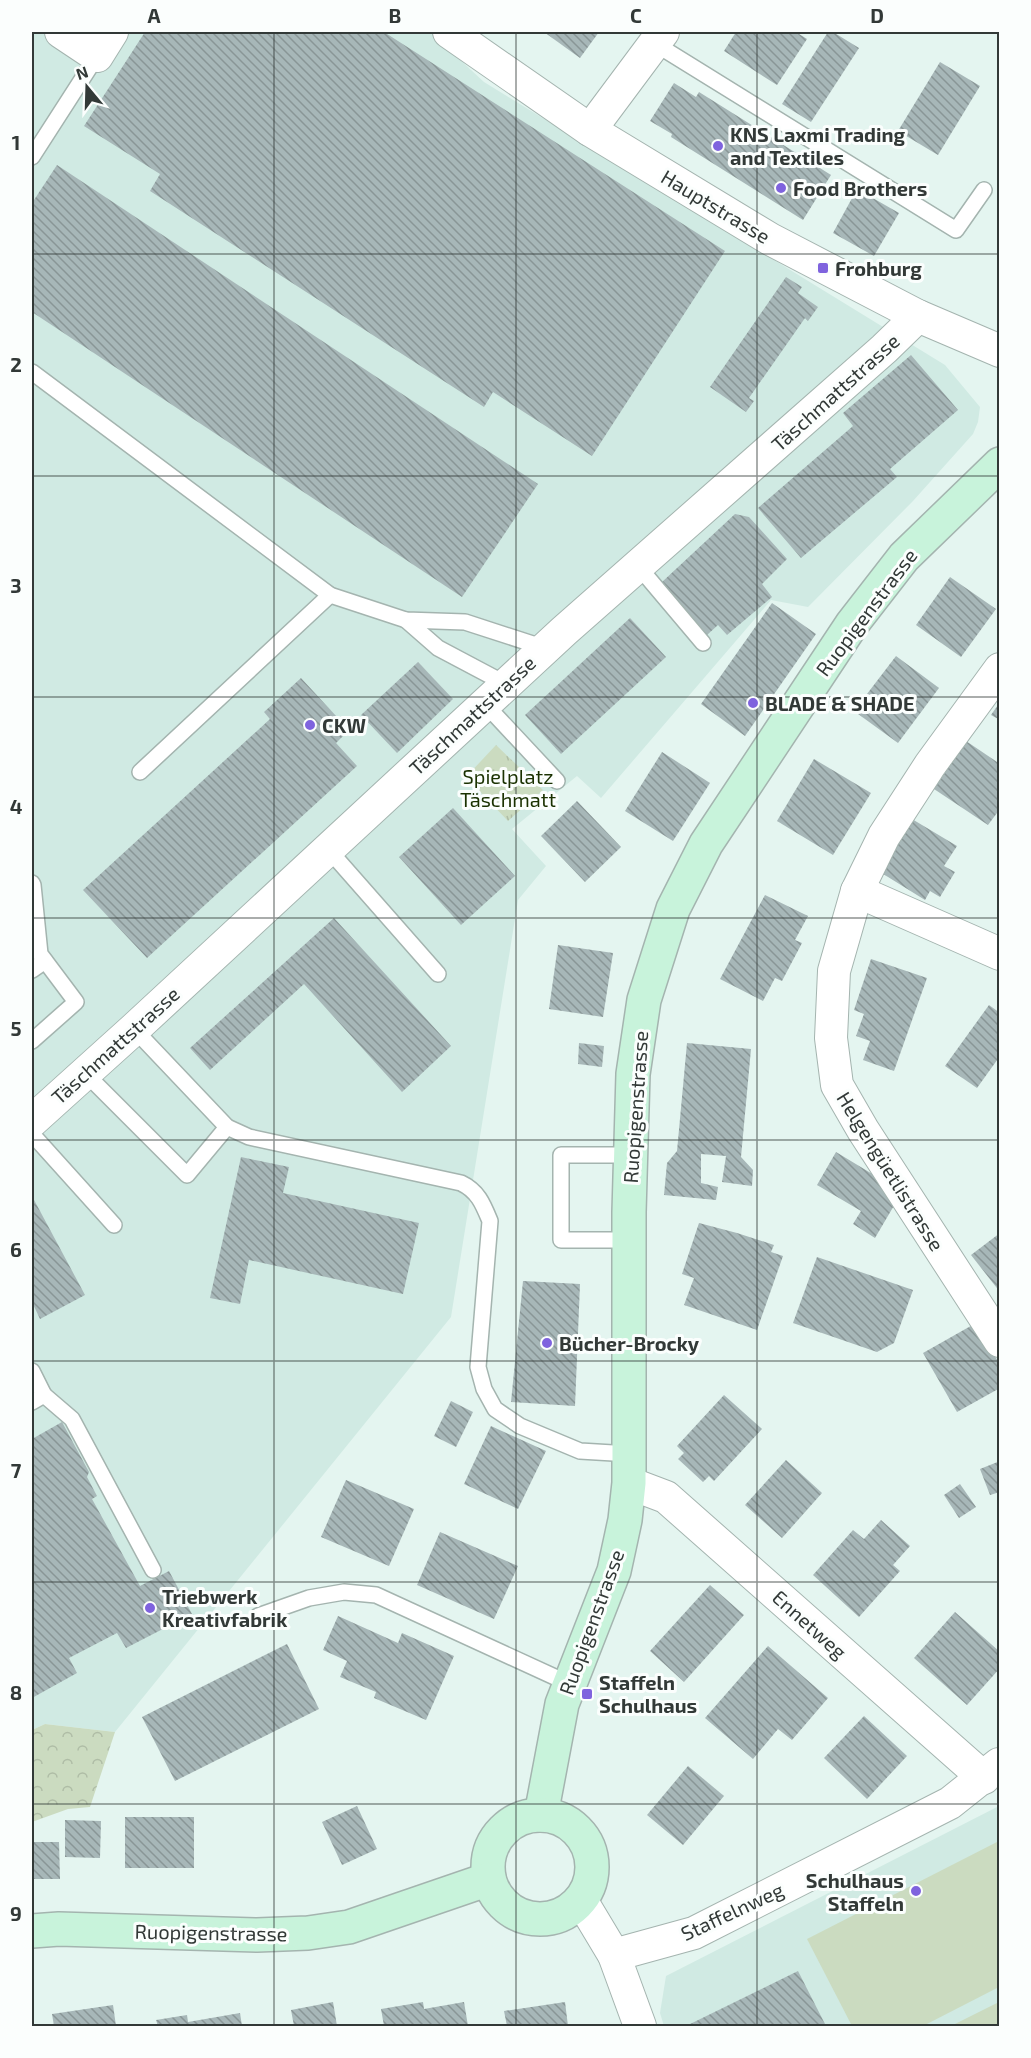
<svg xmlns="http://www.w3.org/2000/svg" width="1031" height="2058" font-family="'Exo 2',sans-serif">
<defs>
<pattern id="forest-crowns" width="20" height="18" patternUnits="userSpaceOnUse" patternTransform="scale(1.5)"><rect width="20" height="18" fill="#cbdbc0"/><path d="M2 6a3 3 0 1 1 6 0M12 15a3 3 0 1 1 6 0" fill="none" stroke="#afbda6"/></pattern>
<pattern id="park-tufts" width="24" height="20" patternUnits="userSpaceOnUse" patternTransform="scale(1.5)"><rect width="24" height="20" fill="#cbdbc0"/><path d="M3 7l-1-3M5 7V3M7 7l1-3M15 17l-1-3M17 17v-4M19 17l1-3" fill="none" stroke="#afbda6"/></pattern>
<pattern id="building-back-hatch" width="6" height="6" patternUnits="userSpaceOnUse" patternTransform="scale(1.5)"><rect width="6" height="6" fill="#a7b7b8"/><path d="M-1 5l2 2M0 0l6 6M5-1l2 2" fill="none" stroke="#899696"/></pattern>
</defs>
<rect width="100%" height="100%" fill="#e4f5f0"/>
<!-- built -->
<g fill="#d0eae3">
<path d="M32,32H430L484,82L945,365L980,407L978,422L973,434L913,501L808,607L771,600L601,798L577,776L512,829L546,866L518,900L451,1317L115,1732L45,1724L32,1730Z"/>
<path d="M999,1806V2026H664L660,2013L666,1976Z"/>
</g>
<!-- forest -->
<path fill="url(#forest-crowns)" d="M45,1724L115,1732L90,1807L68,1809L32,1822V1730Z"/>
<!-- park -->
<path fill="url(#park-tufts)" d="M496,745L543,790L508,821L466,777Z"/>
<!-- garden -->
<g fill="#cbdbc0">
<path d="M997,1842L1000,1846L999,1987L923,2026H852L807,1939Z"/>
<path d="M999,2002V2026H951Z"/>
</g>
<!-- building -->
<g fill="url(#building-back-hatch)">
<path d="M145,32H384L725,251L592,456L493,392L484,407L150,191L160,174L84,126Z"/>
<path d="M544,32H599L580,58Z"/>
<path d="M736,32H796L807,39L777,85L724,51Z"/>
<path d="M828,32H833L859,48L811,122L782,104Z"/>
<path d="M940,62L980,86L938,155L898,131Z"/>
<path d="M674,83L696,97L699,92L831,175L803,220L671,137L672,134L650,121Z"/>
<path d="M57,165L538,484L462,597L32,312V203Z"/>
<path d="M857,189L899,213L874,256L833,233Z"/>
<path d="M786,277L802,287L798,293L818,307L808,321L805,318L749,398L754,401L746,412L710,387Z"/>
<path d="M911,355L958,410L890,469L897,477L801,558L758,508L853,426L843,413Z"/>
<path d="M735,514L749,517L787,559L762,584L772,597L727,635L718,625L707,635L662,582Z"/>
<path d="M950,577L996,609L961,657L916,625Z"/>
<path d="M772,603L816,634L745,736L701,704Z"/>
<path d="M630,618L666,657L561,754L525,715Z"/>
<path d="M896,656L939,688L898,743L854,711Z"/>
<path d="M418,662L453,699L397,753L361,715Z"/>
<path d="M301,678L349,730L336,743L357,766L147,958L83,890L270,719L264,712Z"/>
<path d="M1000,702V720L991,715Z"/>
<path d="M966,741L1000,764V809L988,825L934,789Z"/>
<path d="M662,752L710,783L673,841L625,811Z"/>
<path d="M814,759L871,793L833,855L777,821Z"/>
<path d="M577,801L621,847L585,882L541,836Z"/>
<path d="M453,808L515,876L461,925L399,857Z"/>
<path d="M912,819L957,846L944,866L955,872L940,897L930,891L925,900L880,872Z"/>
<path d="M765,895L808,916L795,940L802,943L782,981L775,978L763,1001L720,979Z"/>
<path d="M334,918L451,1046L402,1092L304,984L210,1070L190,1048Z"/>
<path d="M558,945L613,953L603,1017L549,1009Z"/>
<path d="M871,959L927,978L894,1071L863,1060L870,1041L856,1036L864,1014L854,1010Z"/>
<path d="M989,1005L1000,1013V1056L977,1088L945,1066Z"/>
<path d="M579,1043L604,1046L602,1067L578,1064Z"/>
<path d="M687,1043L751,1049L741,1157L753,1170L752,1186L722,1182L726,1156L701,1154V1183L718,1187L716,1200L664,1195L667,1163L677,1151Z"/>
<path d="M836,1152L902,1192L875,1238L853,1224L861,1211L817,1185Z"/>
<path d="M241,1157L289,1167L283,1193L419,1223L403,1294L249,1260L240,1304L210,1298Z"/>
<path d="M33,1198L85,1295L40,1319L32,1302Z"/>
<path d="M699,1223L737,1233L774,1245L771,1252L783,1256L757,1330L684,1305L694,1278L682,1274Z"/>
<path d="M1000,1233V1292L971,1255Z"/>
<path d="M817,1257L913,1290L894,1343L877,1352L793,1323Z"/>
<path d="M523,1281L580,1284L575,1406L511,1402Z"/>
<path d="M976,1323L1000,1365V1388L957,1412L923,1353Z"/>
<path d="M724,1395L762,1429L714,1481L709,1476L703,1482L678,1459L684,1453L677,1446Z"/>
<path d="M451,1401L473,1412L456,1447L434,1436Z"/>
<path d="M62,1422L89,1472L87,1477L97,1496L92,1499L140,1586L169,1571L192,1614L126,1648L117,1633L69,1658L77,1673L32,1698V1439Z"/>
<path d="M491,1426L546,1451L518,1509L464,1484Z"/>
<path d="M786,1460L822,1493L782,1538L745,1505Z"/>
<path d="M1000,1461V1492L990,1495L980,1469Z"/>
<path d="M346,1480L414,1509L389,1566L321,1537Z"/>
<path d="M960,1484L976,1507L959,1518L944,1495Z"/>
<path d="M881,1520L910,1546L893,1565L900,1571L859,1617L813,1575L853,1530L864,1539Z"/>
<path d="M440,1532L518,1566L494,1619L417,1585Z"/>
<path d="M710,1585L744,1615L684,1682L650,1651Z"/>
<path d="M955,1612L1000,1652V1668L967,1705L914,1658Z"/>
<path d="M338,1616L398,1643L402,1633L454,1656L426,1720L374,1698L376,1692L340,1677L347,1661L323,1650Z"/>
<path d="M287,1644L319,1709L175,1781L142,1717Z"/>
<path d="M768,1646L828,1698L792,1740L778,1729L753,1759L705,1718Z"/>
<path d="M864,1716L907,1756L867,1799L824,1758Z"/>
<path d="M688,1766L724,1796L683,1845L647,1815Z"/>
<path d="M357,1806L377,1849L342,1865L322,1822Z"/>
<rect x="125" y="1817" width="69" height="51"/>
<path d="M65,1820L101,1821L100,1858L65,1857Z"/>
<path d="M32,1842H59L60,1879H32Z"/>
<path d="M798,1971L826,2026H686Z"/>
<path d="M333,2002L337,2026H294L291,2010Z"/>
<path d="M423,2002L424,2009L464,2002L468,2026H384L381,2009Z"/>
<path d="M565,2002L568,2026H507L504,2011Z"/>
<path d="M113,2005L116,2026H54L52,2014Z"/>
<path d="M240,2013L242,2026H158L156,2020L187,2015L188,2022Z"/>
</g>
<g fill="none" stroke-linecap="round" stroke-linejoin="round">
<defs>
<g id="lane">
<path d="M654,43L956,230L984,190"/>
<path d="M32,157L97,56"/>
<path d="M32,372L330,595L406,620L465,622L545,648"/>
<path d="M638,566L703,643"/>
<path d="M406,620L438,648L506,684"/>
<path d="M485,704L557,781"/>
<path d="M140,772L330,595"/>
<path d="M328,849L438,974"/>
<path d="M32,883L33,885L40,954L76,1002L32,1041"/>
<path d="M32,970L45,961"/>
<path d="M134,1029L227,1127L249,1137L461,1183C478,1191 483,1204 490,1221L478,1367L484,1389L495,1409L520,1426L580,1451L630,1454"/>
<path d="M85,1073L187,1175L227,1127"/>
<path d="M32,1134L114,1225"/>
<path d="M629,1240H561V1155H631"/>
<path d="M32,1371L44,1395L32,1402"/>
<path d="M44,1395L72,1419L153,1570"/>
<path d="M258,1616L309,1598L344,1592L376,1595L570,1684"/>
</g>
<g id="street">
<path d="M61,32L97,56L112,32"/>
<path d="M449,32L590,130L770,239L918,316L1000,351"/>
<path d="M590,130L663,32"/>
<path d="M1000,669L930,765L884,836L857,891L834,971L831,1038L837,1085L863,1130L1000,1341"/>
<path d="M857,891L1000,954"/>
<path d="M32,1121L134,1029L564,631L884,349L918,316"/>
<path d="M629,1483L666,1497L984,1778"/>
<path d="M581,1900L614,1955L640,2026"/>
<path d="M614,1955L694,1933L950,1803L999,1764"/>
</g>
<g id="secondary">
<path d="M541,1815L562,1704L614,1571L625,1520L629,1483V1212L633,1074L644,1000L673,909L706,844L852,624L904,557L1000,464"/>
<circle cx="540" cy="1867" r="52"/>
<path d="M32,1931L59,1929L257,1935L308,1933L349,1927L489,1879"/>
</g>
</defs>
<!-- lane casing -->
<use href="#lane" stroke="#a4b4af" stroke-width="18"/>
<!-- street casing -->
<use href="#street" stroke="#a4b4af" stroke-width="34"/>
<!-- secondary casing -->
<use href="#secondary" stroke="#a4b4af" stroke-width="36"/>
<!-- lane -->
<use href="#lane" stroke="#fff" stroke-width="15"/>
<!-- street -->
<use href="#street" stroke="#fff" stroke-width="32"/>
<!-- secondary -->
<use href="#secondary" stroke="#c8f3db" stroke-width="33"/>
</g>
<!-- grid -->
<path fill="none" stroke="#323937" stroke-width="1.5" stroke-opacity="0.55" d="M274,32V2026M516,32V2026M757,32V2026M32,254H1000M32,476H1000M32,697H1000M32,918H1000M32,1140H1000M32,1361H1000M32,1582H1000M32,1804H1000"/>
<!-- markers -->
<g fill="#7f63de" stroke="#fbfefd" stroke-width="2">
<circle cx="718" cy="146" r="6"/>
<circle cx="781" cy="188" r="6"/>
<rect x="817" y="262" width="12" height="12" rx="3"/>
<circle cx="753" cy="703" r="6"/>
<circle cx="310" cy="725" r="6"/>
<circle cx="547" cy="1343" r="6"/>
<circle cx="150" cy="1608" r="6"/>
<rect x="581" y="1688" width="12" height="12" rx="3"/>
<circle cx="916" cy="1891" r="6"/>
</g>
<g text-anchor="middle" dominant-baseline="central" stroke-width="6" stroke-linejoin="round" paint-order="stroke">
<!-- poi labels -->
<g font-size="20" font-weight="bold" fill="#323937" stroke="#fbfefd" text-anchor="start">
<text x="730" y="134">KNS Laxmi Trading<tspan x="730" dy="23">and Textiles</tspan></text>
<text x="793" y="188">Food Brothers</text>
<text x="835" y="268">Frohburg</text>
<text x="765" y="703">BLADE &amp; SHADE</text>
<text x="322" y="725">CKW</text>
<text x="559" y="1343">Bücher-Brocky</text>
<text x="162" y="1596">Triebwerk<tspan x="162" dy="23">Kreativfabrik</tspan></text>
<text x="599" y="1682">Staffeln<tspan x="599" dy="23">Schulhaus</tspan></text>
<text x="904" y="1880" text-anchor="end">Schulhaus<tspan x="904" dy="23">Staffeln</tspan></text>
</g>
<!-- street labels -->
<g font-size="20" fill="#323937" stroke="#fbfefd">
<text transform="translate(716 206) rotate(31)">Hauptstrasse</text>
<text transform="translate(835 392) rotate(-42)">Täschmattstrasse</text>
<text transform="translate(866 612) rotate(-53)">Ruopigenstrasse</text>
<text transform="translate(472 715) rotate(-43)">Täschmattstrasse</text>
<text transform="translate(115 1045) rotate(-42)">Täschmattstrasse</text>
<text transform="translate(635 1107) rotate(-86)">Ruopigenstrasse</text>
<text transform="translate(891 1171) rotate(58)">Helgengüetlistrasse</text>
<text transform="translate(591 1622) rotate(-70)">Ruopigenstrasse</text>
<text transform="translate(810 1624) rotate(42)">Ennetweg</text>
<text transform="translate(732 1911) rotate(-25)">Staffelnweg</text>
<text transform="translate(211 1932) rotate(1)">Ruopigenstrasse</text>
</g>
<!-- park labels -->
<g font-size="20" fill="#1a3101" stroke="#fbfefd">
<text x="508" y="776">Spielplatz<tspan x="508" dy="23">Täschmatt</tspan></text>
</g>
</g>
<!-- border -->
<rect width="1031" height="2058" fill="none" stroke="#fbfefd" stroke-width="66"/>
<!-- north arrow -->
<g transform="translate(87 87) rotate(341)" stroke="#fbfefd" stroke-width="4.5" paint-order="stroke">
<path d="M0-4.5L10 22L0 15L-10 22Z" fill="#323937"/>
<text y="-9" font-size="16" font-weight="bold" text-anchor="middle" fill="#323937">N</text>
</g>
<rect x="33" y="33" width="965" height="1992" fill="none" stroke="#323937" stroke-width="2"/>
<g font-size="20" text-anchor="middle" font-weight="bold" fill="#323937">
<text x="154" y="23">A</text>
<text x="395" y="23">B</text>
<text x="636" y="23">C</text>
<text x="877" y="23">D</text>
<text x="16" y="150">1</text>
<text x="16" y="372">2</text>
<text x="16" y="593">3</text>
<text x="16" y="814">4</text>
<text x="16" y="1036">5</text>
<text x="16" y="1257">6</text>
<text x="16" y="1478">7</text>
<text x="16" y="1700">8</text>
<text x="16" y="1921">9</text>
</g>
</svg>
